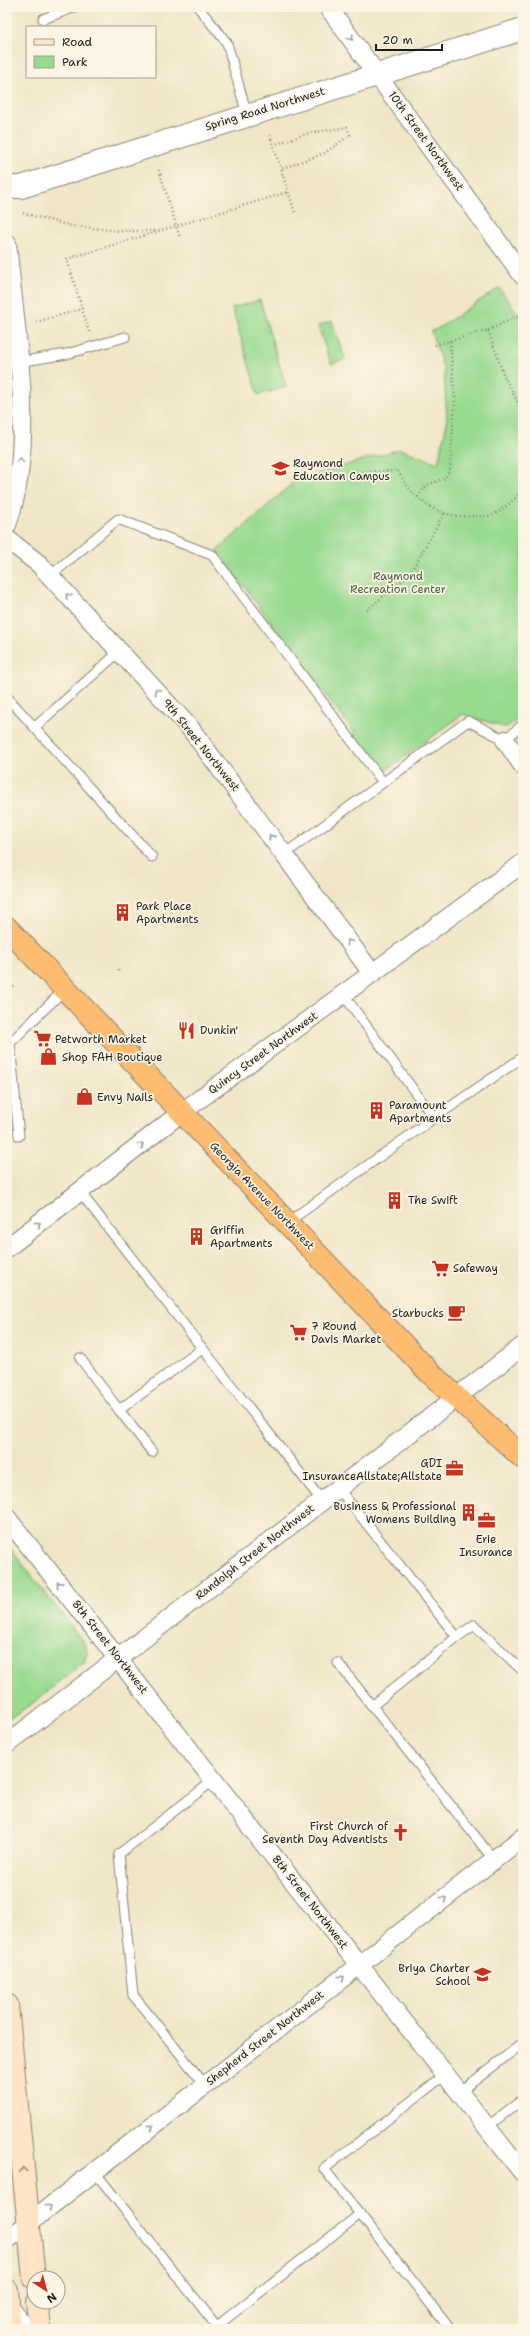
<svg xmlns="http://www.w3.org/2000/svg" width="530" height="2336" font-family="'Shantell Sans',sans-serif">
<rect width="100%" height="100%" fill="#fcf5e5"/>
<filter id="ink" filterUnits="userSpaceOnUse"><feTurbulence type="fractalNoise" baseFrequency=".025" numOctaves="2"/><feDisplacementMap in="SourceGraphic" scale="8" xChannelSelector="R" yChannelSelector="G"/><feConvolveMatrix kernelMatrix="1 2 1 2 8 2 1 2 1" color-interpolation-filters="sRGB"/></filter>
<filter id="wash" filterUnits="userSpaceOnUse"><feTurbulence type="fractalNoise" baseFrequency=".012" numOctaves="4" result="noise"/><feDisplacementMap in="SourceGraphic" scale="16" xChannelSelector="R" yChannelSelector="G"/><feGaussianBlur stdDeviation="0.9" result="paint"/><feColorMatrix in="noise" values="0 0 0 0 0 0 0 0 0 0 0 0 0 0 0 0 0 1.4 0 .05"/><feComposite in="paint" operator="in"/></filter>
<g filter="url(#wash)">
<rect width="100%" height="100%" fill="#f0e6c7"/>
<!-- green -->
<g fill="#98da90" stroke="#5a7b56">
<path d="M499,288L523,321V714L506,728L463,714L384,772L217,551L296,480L400,449L438,463L447,423L444,370L431,331L437,329Z"/>
<path d="M260,300L286,387L258,395L232,308Z"/>
<path d="M332,321L345,359L331,364L318,326Z"/>
<path d="M7,1544L84,1643L88,1652L84,1662L29,1706L7,1719Z"/>
</g>
</g>
<g filter="url(#ink)">
<g fill="none" stroke-linecap="round" stroke-linejoin="round">
<defs>
<g id="service">
<path d="M198,7L227,43L247,115"/>
<path d="M43,19L75,7"/>
<path d="M18,362L67,354L125,337"/>
<path d="M50,576L118,519L212,555L382,781"/>
<path d="M7,697L152,857"/>
<path d="M35,727L120,651"/>
<path d="M283,855L468,721L505,740L523,724"/>
<path d="M343,994L434,1118L523,1057"/>
<path d="M19,1136L10,1043L65,989"/>
<path d="M80,1192L322,1501"/>
<path d="M288,1222L434,1118"/>
<path d="M80,1358L119,1410L202,1349"/>
<path d="M119,1410L152,1452"/>
<path d="M338,1488L457,1637L474,1625L523,1671"/>
<path d="M338,1663L494,1860"/>
<path d="M372,1706L457,1637"/>
<path d="M205,2085L133,1995L119,1854L214,1780"/>
<path d="M460,2092L523,2043"/>
<path d="M487,2127L523,2099"/>
<path d="M94,2171L219,2329"/>
<path d="M360,2214L324,2169L446,2074"/>
<path d="M217,2326L360,2214L450,2329"/>
</g>
<g id="minor">
<path d="M328,7L523,276"/>
<path d="M7,243C15,331 37,441 7,525"/>
<path d="M7,539L39,564L190,728L372,973"/>
<path d="M505,740L523,766"/>
<path d="M7,1248L182,1112L523,863"/>
<path d="M7,1518L523,2173"/>
<path d="M7,1744L523,1346"/>
<path d="M7,2240L523,1837"/>
</g>
<g id="tertiary">
<path d="M7,187H21L523,29"/>
<path d="M7,2307L24,2329"/>
</g>
<g id="secondary">
<path d="M7,2005L34,2278"/>
<path d="M7,2290L10,2329"/>
<path d="M37,2302L40,2329"/>
</g>
<path id="trunk" d="M7,928L429,1372L523,1458"/>
</defs>
<!-- service casing -->
<use href="#service" stroke="#868172" stroke-width="11"/>
<!-- minor casing -->
<use href="#minor" stroke="#868172" stroke-width="20"/>
<!-- tertiary casing -->
<use href="#tertiary" stroke="#868172" stroke-width="24"/>
<!-- secondary casing -->
<use href="#secondary" stroke="#868172" stroke-width="24"/>
<!-- trunk casing -->
<use href="#trunk" stroke="#868172" stroke-width="24"/>
<!-- path -->
<g stroke="#868172" stroke-width="2.5" stroke-dasharray="1 3" stroke-linecap="butt">
<path d="M270,135L295,213"/>
<path d="M273,145L309,133L347,127L350,135L325,153L281,169"/>
<path d="M159,170L180,238"/>
<path d="M23,213L71,226L121,231H156"/>
<path d="M36,322L82,309"/>
<path d="M488,330L521,315"/>
<path d="M89,332L67,259L288,192"/>
<path d="M435,345L488,330L504,376L523,412"/>
<path d="M355,481L361,472L398,471C414,501 439,519 474,516C479,516 487,517 492,515C504,510 514,499 523,490"/>
<path d="M418,497L427,485L445,478L450,469L455,400L450,341"/>
<path d="M367,610L409,575L444,514"/>
<path d="M118,971L119,969"/>
<path d="M7,992L16,984"/>
</g>
<!-- service -->
<use href="#service" stroke="#fff" stroke-width="9"/>
<!-- minor -->
<use href="#minor" stroke="#fff" stroke-width="18"/>
<!-- tertiary -->
<use href="#tertiary" stroke="#fff" stroke-width="22"/>
<!-- secondary -->
<use href="#secondary" stroke="#ffe4c6" stroke-width="22"/>
<!-- trunk -->
<use href="#trunk" stroke="#febc70" stroke-width="22"/>
</g>
<!-- one-way arrows -->
<defs><path id="oneway-chevron" d="M-2-3.5L2.5 0L-2 3.5" fill="none" stroke-width="1.6" stroke-linecap="round" stroke-linejoin="round"/></defs>
<g stroke="#999">
<use href="#oneway-chevron" transform="translate(351 38) rotate(54)"/>
<use href="#oneway-chevron" transform="translate(20 460) rotate(-83)"/>
<use href="#oneway-chevron" transform="translate(68 596) rotate(-133)"/>
<use href="#oneway-chevron" transform="translate(157 691) rotate(-133)"/>
<use href="#oneway-chevron" transform="translate(271 837) rotate(-125)"/>
<use href="#oneway-chevron" transform="translate(349 942) rotate(-127)"/>
<use href="#oneway-chevron" transform="translate(141 1145) rotate(-38)"/>
<use href="#oneway-chevron" transform="translate(38 1224) rotate(-38)"/>
<use href="#oneway-chevron" transform="translate(59 1584) rotate(-129)"/>
<use href="#oneway-chevron" transform="translate(444 1899) rotate(-38)"/>
<use href="#oneway-chevron" transform="translate(342 1978) rotate(-38)"/>
<use href="#oneway-chevron" transform="translate(151 2127) rotate(-38)"/>
<use href="#oneway-chevron" transform="translate(49 2207) rotate(-38)"/>
</g>
<use stroke="#998a7a" href="#oneway-chevron" transform="translate(23 2170) rotate(-96)"/>
</g>
<!-- icons -->
<defs>
<symbol id="school-bare" viewBox="-9 -9 18 18"><path d="M0-5L7-2L0 1L-7-2ZM-4 1L0 2.5L4 1V4Q0 6-4 4Z" fill="#c8321e" stroke="#fcf5e5" stroke-width="2.5" paint-order="stroke"/></symbol>
<symbol id="building-bare" viewBox="-9 -9 18 18"><path d="M-4-6H4V6H1V3H-1V6H-4ZM-2.5-4.3h1.7v1.8h-1.7ZM.8-4.3h1.7v1.8H.8ZM-2.5-1h1.7V.8h-1.7ZM.8-1h1.7V.8H.8Z" fill="#c8321e" stroke="#fcf5e5" stroke-width="2.5" paint-order="stroke"/></symbol>
<symbol id="restaurant-bare" viewBox="-9 -9 18 18"><path d="M-5-6h1v4h1v-4h1v4h1v-4h1v5L-1.5 .5V6h-2V.5L-5-1ZM5-6V6H3V1.5H1.5Q1.5-4 5-6Z" fill="#c8321e" stroke="#fcf5e5" stroke-width="2.5" paint-order="stroke"/></symbol>
<symbol id="supermarket-bare" viewBox="-9 -9 18 18"><path d="M-6-5.5h2.5l.6 2H6L4.5 2H-2.5L-4.4-4H-6ZM-1.5 3.2a1.3 1.3 0 1 0 .1 0ZM3 3.2a1.3 1.3 0 1 0 .1 0Z" fill="#c8321e" stroke="#fcf5e5" stroke-width="2.5" paint-order="stroke"/></symbol>
<symbol id="shop-bare" viewBox="-9 -9 18 18"><path d="M-5-2.5h2.3a2.7 3.5 0 0 1 5.4 0H5L5.5 6h-11ZM-1.5-2.5h3a1.5 2.3 0 0 0-3 0Z" fill="#c8321e" stroke="#fcf5e5" stroke-width="2.5" paint-order="stroke"/></symbol>
<symbol id="cafe-bare" viewBox="-9 -9 18 18"><path d="M-5.5-4.5H6V0H3Q3 3.5 0 3.5H-2.5Q-5.5 3.5-5.5 0ZM3-3.2v2h1.7v-2ZM-6 4.5H4V6H-6Z" fill="#c8321e" stroke="#fcf5e5" stroke-width="2.5" paint-order="stroke"/></symbol>
<symbol id="office-bare" viewBox="-9 -9 18 18"><path d="M-6-3h4V-5.5h4V-3h4V5H-6ZM-1-4.5V-3h2v-1.5ZM-6 0V1H6V0Z" fill="#c8321e" stroke="#fcf5e5" stroke-width="2.5" paint-order="stroke"/></symbol>
<symbol id="church-bare" viewBox="-9 -9 18 18"><path d="M-1.2-6h2.4v3.5h3.3v2.4h-3.3V6h-2.4V-.1h-3.3v-2.4h3.3Z" fill="#c8321e" stroke="#fcf5e5" stroke-width="2.5" paint-order="stroke"/></symbol>
</defs>
<g fill-rule="evenodd">
<use href="#school-bare" x="268" y="456" width="25" height="25"/>
<use href="#building-bare" x="110" y="900" width="25" height="25"/>
<use href="#restaurant-bare" x="174" y="1018" width="25" height="25"/>
<use href="#supermarket-bare" x="30" y="1026" width="25" height="25"/>
<use href="#shop-bare" x="36" y="1044" width="25" height="25"/>
<use href="#shop-bare" x="72" y="1084" width="25" height="25"/>
<use href="#building-bare" x="364" y="1098" width="25" height="25"/>
<use href="#building-bare" x="382" y="1188" width="25" height="25"/>
<use href="#building-bare" x="184" y="1224" width="25" height="25"/>
<use href="#supermarket-bare" x="428" y="1256" width="25" height="25"/>
<use href="#cafe-bare" x="444" y="1300" width="25" height="25"/>
<use href="#supermarket-bare" x="286" y="1320" width="25" height="25"/>
<use href="#office-bare" x="442" y="1456" width="25" height="25"/>
<use href="#building-bare" x="456" y="1500" width="25" height="25"/>
<use href="#office-bare" x="474" y="1508" width="25" height="25"/>
<use href="#church-bare" x="388" y="1820" width="25" height="25"/>
<use href="#school-bare" x="470" y="1962" width="25" height="25"/>
</g>
<g text-anchor="middle" dominant-baseline="central" stroke-width="3.5" stroke-linejoin="round" paint-order="stroke">
<!-- street labels -->
<g font-size="11" fill="#1c1c1c" stroke="#fcf5e5">
<text transform="translate(265 109) rotate(-17)">Spring Road Northwest</text>
<text transform="translate(426 141) rotate(54)">10th Street Northwest</text>
<text transform="translate(201 745) rotate(51)">9th Street Northwest</text>
<text transform="translate(263 1053) rotate(-36)">Quincy Street Northwest</text>
<text transform="translate(262 1196) rotate(46)">Georgia Avenue Northwest</text>
<text transform="translate(255 1552) rotate(-38)">Randolph Street Northwest</text>
<text transform="translate(110 1647) rotate(52)">8th Street Northwest</text>
<text transform="translate(310 1902) rotate(52)">8th Street Northwest</text>
<text transform="translate(265 2038) rotate(-38)">Shepherd Street Northwest</text>
</g>
<!-- poi labels -->
<g font-size="11" fill="#1c1c1c" stroke="#fcf5e5" text-anchor="start">
<text x="293" y="463">Raymond<tspan x="293" dy="13">Education Campus</tspan></text>
<text x="136" y="906">Park Place<tspan x="136" dy="13">Apartments</tspan></text>
<text x="200" y="1030">Dunkin'</text>
<text x="55" y="1039">Petworth Market</text>
<text x="62" y="1057">Shop FAH Boutique</text>
<text x="97" y="1097">Envy Nails</text>
<text x="389" y="1105">Paramount<tspan x="389" dy="13">Apartments</tspan></text>
<text x="408" y="1200">The Swift</text>
<text x="210" y="1230">Griffin<tspan x="210" dy="13">Apartments</tspan></text>
<text x="453" y="1268">Safeway</text>
<text x="444" y="1313" text-anchor="end">Starbucks</text>
<text x="311" y="1326">7 Round<tspan x="311" dy="13">Davis Market</tspan></text>
<text x="442" y="1463" text-anchor="end">GDI<tspan x="442" dy="13">InsuranceAllstate;Allstate</tspan></text>
<text x="456" y="1506" text-anchor="end">Business &amp; Professional<tspan x="456" dy="13">Womens Building</tspan></text>
<text x="486" y="1539" text-anchor="middle">Erie<tspan x="486" dy="13">Insurance</tspan></text>
<text x="388" y="1826" text-anchor="end">First Church of<tspan x="388" dy="13">Seventh Day Adventists</tspan></text>
<text x="470" y="1968" text-anchor="end">Briya Charter<tspan x="470" dy="13">School</tspan></text>
</g>
<!-- park labels -->
<g font-size="11" fill="#475e45" stroke="#fcf5e5">
<text x="398" y="576">Raymond<tspan x="398" dy="13">Recreation Center</tspan></text>
</g>
</g>
<!-- margin -->
<rect width="530" height="2336" fill="none" stroke="#fcf5e5" stroke-width="24"/>
<!-- legend -->
<rect x="26" y="26" width="130" height="52" fill="#fcf5e5" stroke="#a29e95"/>
<rect x="34" y="39" width="20" height="6" fill="#ffe4c6" stroke="#a29e95"/>
<text x="62" y="46" font-size="12" fill="#1c1c1c">Road</text>
<rect x="34" y="56" width="20" height="12" fill="#98da90" stroke="#a29e95"/>
<text x="62" y="66" font-size="12" fill="#1c1c1c">Park</text>
<!-- north arrow -->
<g transform="translate(46 2290) rotate(144)"><circle r="19" fill="#fcf5e5" stroke="#a29e95"/>
<path d="M0-3L7 15L0 10L-7 15Z" fill="#c8321e"/>
<text y="-6" font-size="11" font-weight="bold" text-anchor="middle" fill="#1c1c1c">N</text>
</g>
<!-- scale -->
<path d="M376 44v6h66v-6" fill="none" stroke="#1c1c1c" stroke-width="2"/>
<text x="382" y="44" font-size="12" fill="#1c1c1c" stroke="#fcf5e5" stroke-width="3" paint-order="stroke">20 m</text>
</svg>
